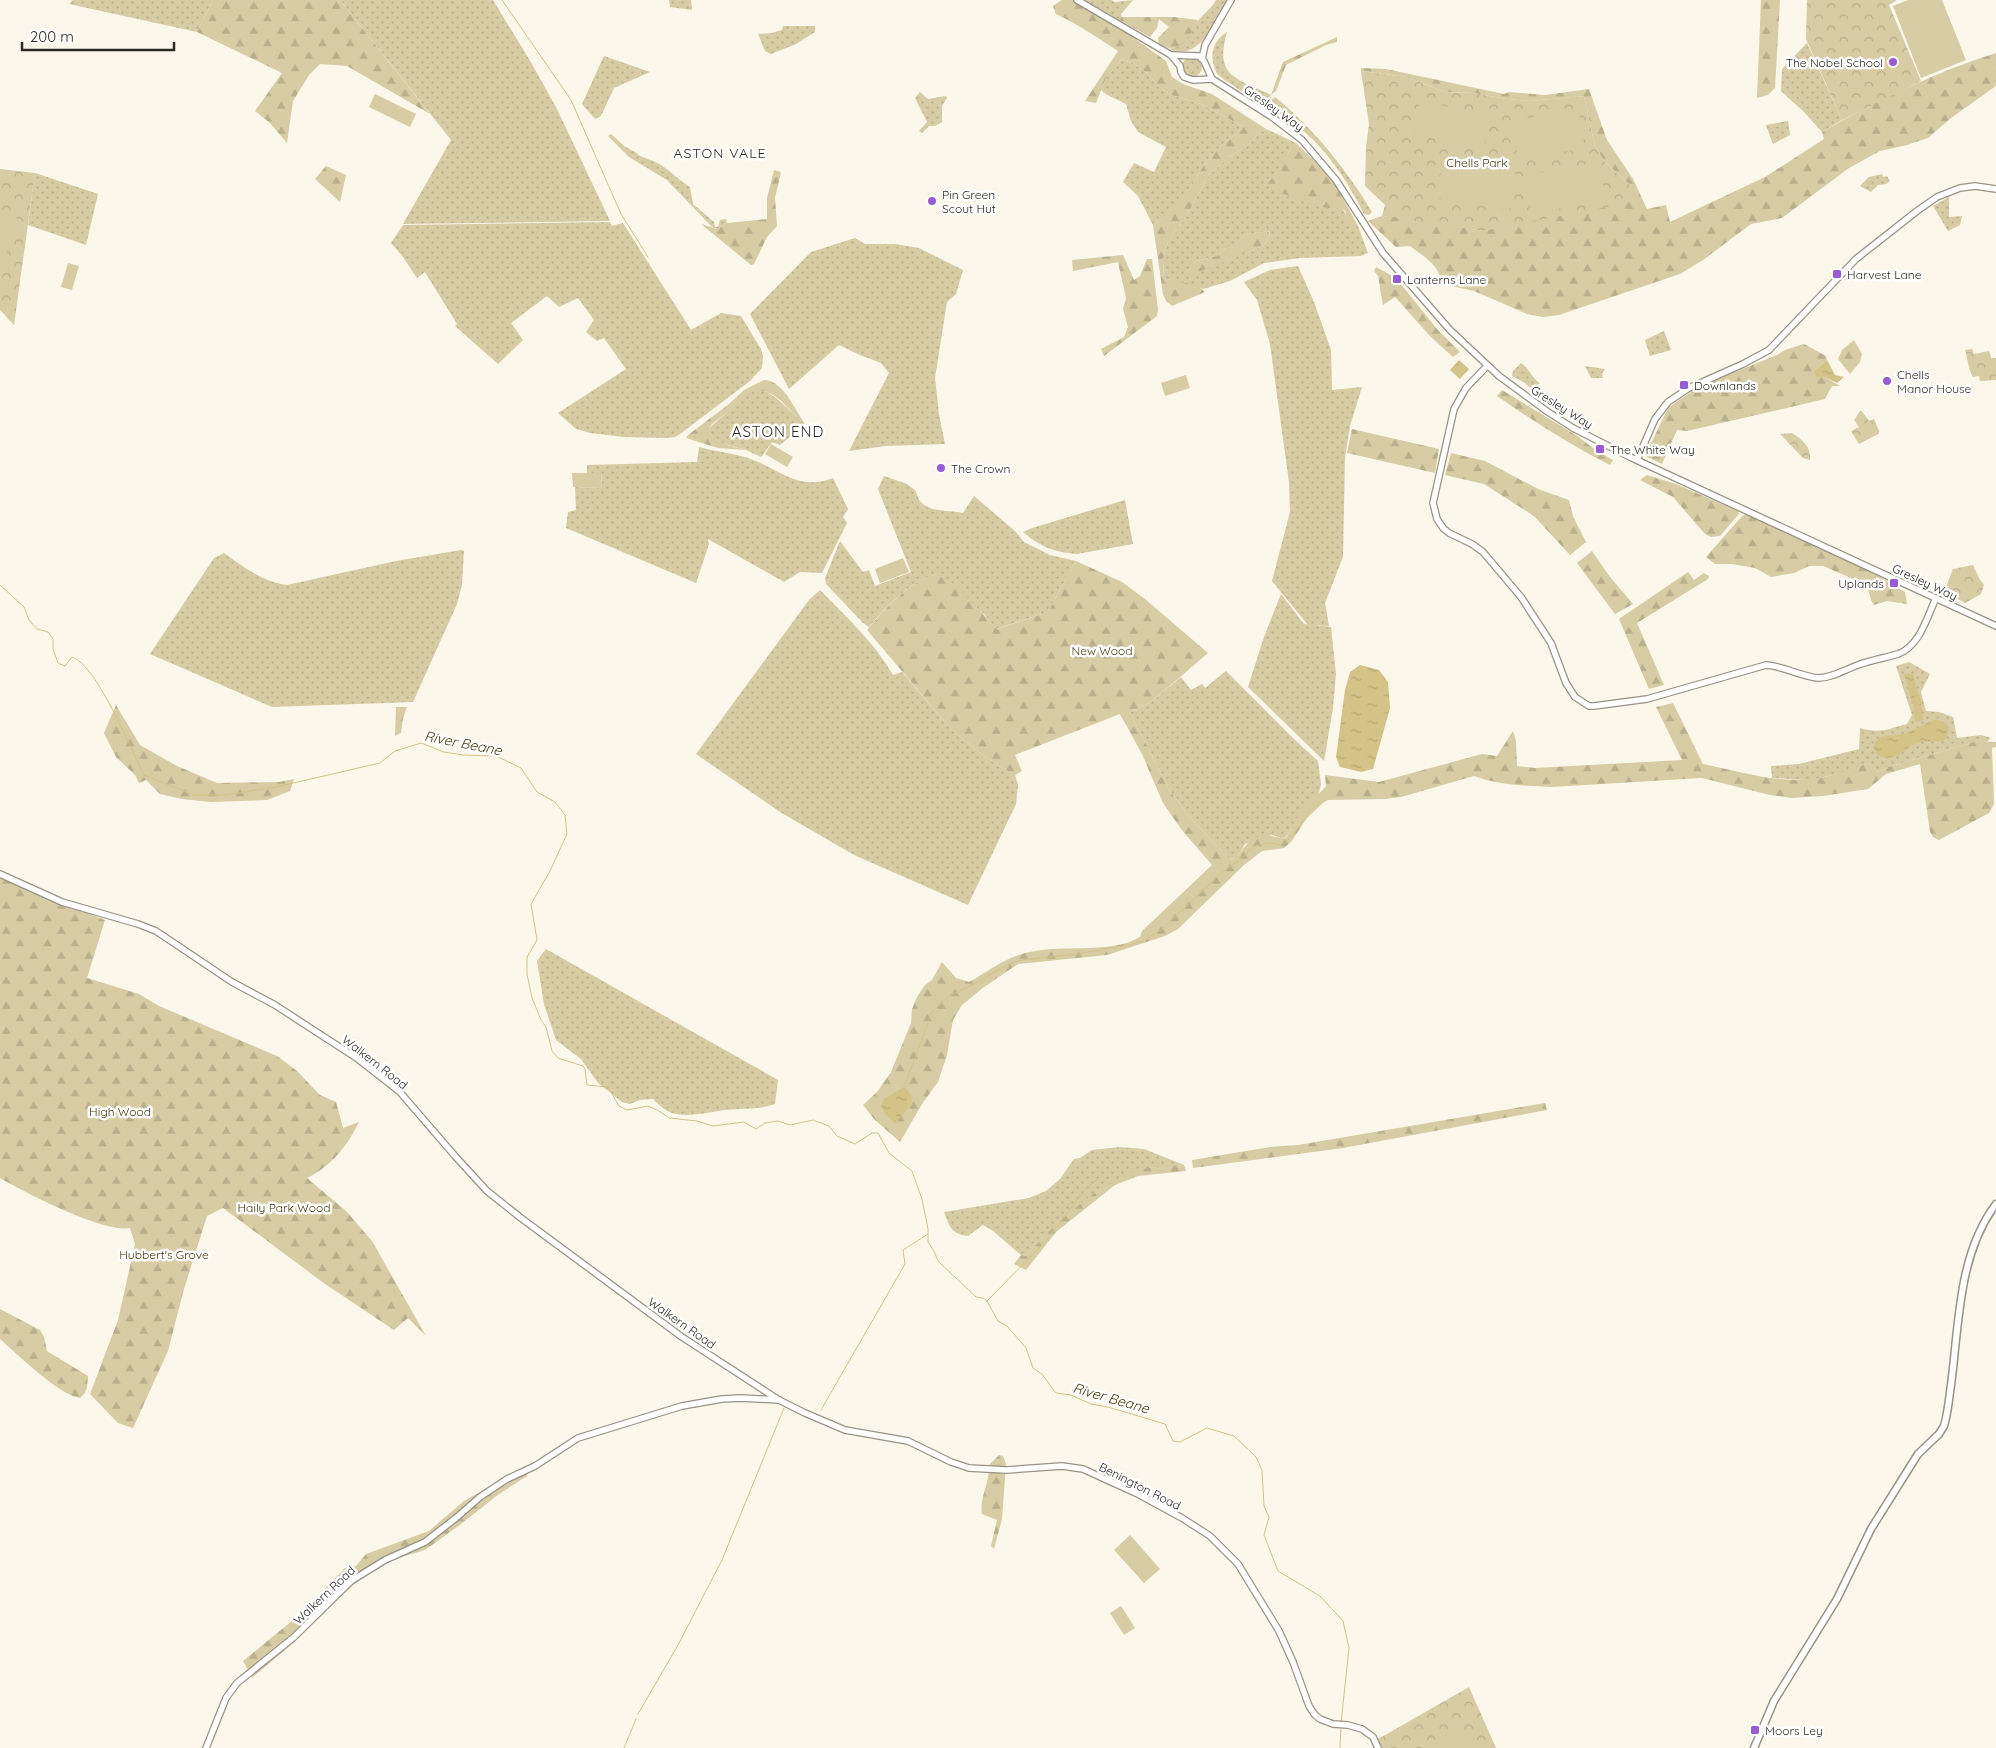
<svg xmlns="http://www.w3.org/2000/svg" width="1996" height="1748" font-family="Quicksand,sans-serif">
<defs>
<pattern id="grass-dots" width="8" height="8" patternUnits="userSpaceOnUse" patternTransform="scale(1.25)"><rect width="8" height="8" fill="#d7cca4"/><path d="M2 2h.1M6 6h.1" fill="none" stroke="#b9af8d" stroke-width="1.8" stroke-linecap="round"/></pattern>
<pattern id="forest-firs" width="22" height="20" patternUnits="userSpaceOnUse" patternTransform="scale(1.25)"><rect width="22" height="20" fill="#d7cca4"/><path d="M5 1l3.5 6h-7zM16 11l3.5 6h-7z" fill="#b9af8d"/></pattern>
<pattern id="park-crowns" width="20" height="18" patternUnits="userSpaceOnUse" patternTransform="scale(1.25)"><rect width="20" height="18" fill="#d7cca4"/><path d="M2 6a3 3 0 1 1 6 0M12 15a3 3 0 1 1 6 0" fill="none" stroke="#b9af8d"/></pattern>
<pattern id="water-ripples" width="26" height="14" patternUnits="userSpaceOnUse" patternTransform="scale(1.25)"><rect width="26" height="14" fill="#d4c387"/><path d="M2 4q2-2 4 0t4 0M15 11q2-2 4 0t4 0" fill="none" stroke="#b6a874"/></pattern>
</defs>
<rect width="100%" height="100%" fill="#fbf7ea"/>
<!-- grass -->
<g fill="url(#grass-dots)" fill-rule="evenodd">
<path d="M73,0H213L197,32L69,4Z"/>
<path d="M340,0H493L532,64L557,109L610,221L403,224L451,140Z"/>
<path d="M669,0H691L692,10L670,7Z"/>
<path d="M1084,0H1112L1114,2L1133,0L1121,14L1122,17L1119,20Z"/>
<path d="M1216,0H1227C1214,23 1201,62 1168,49C1186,47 1188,33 1198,21C1204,13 1211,9 1216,0Z"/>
<path d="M783,26H815V32L796,44L771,54L765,51L758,34L772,33L782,30Z"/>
<path d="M1227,32C1214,77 1236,78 1271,95L1270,96L1273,99L1275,97C1313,128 1347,170 1372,212L1369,215L1364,214C1347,179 1323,144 1291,121C1267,105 1240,92 1217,74C1209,58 1211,42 1227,32Z"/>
<path d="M1807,43L1842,120L1822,132L1804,112L1781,91L1782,69Z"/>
<path d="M604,56L650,72L614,88L601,116L595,119L582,104Z"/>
<circle cx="1192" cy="67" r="10"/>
<path d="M1122,59L1132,62L1149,75L1158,86L1171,95L1201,104L1244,127C1233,136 1222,144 1212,155C1192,179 1183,209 1153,225L1138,196L1123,182L1134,163L1154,172L1166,147L1138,132L1131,121L1126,104C1118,99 1108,97 1101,90L1106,78Z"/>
<path d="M920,92L928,99L946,96L947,98L942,106V122L935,126H929L922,133L919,131L927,122L915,98Z"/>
<path d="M1788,121L1790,135L1773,144L1766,125Z"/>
<path d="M1266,129L1296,143L1288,153L1326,208H1342L1352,223L1358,226L1368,253L1361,256L1300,258L1264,263L1230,281L1203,289L1164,278L1163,259L1168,242L1187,215L1209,175L1229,157L1247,146L1259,133ZM1269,231L1270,235L1265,244L1253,250L1191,274L1192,262L1217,256L1226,248L1234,246L1245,235Z"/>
<path d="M611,134L624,146L637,153L638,155C646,159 653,160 661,165C672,172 677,179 690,187L693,204L714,222L715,227H718L719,223L720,220L726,219L727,223L717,229L712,227L667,180L629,157L608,136Z"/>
<path d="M35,173L98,194L86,245L28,225Z"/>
<path d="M1882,174L1883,177L1887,176L1890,181L1886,184L1878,185L1871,192L1860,186L1869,177Z"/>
<path d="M1949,197V217L1962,216L1960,225L1948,231L1933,206Z"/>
<path d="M610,222L612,226L623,223L691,330L721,313L741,316L761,349L763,356L762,368L750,381L680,434L675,437L664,438L624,437L590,433L576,429L558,413L626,369L604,338L597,341L586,332L594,320L578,298L559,307L547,296L511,323L523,340L498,364L455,326L457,324L425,272L417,278L403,257L391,243L403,225Z"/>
<path d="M855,238L865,244H895L919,248L963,270L956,294L947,302L935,378L939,414L945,444L886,446L849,451L889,373L881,363L860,355L839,345L789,389L750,314L811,252Z"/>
<path d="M1298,266L1314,302L1331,350L1332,390L1362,387L1350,426L1345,457L1343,557L1325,603L1329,626L1308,625L1272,581L1290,512L1289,482L1270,344L1257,300L1244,282L1270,270Z"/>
<path d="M1664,331L1671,350L1650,356L1645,340Z"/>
<path d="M1521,363C1529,368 1532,379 1540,383L1533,391L1525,383L1512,376L1513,371Z"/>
<path d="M1585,366L1605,369L1602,374L1603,378H1591Z"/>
<path d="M760,389C779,396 789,412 805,424L780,445L772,442L761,457C756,455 751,452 746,450C733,445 712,445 709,428L751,391Z"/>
<path d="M699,447C714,451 730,453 745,457C778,467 796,492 833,478L848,509L843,517L847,523L822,573L800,572L784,582L708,539L709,544L696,583L566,528L568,512L576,510L575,487L601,488L602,473H587V465L697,462Z"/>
<path d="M884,476L907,484L916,491C920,514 945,509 963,513L974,496L1015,531L1024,542L1050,555L1076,561L1048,612L996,629L984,614L936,574C908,584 888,604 869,627L863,623L826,584L825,578L840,541L863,572L869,570L875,586L911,572L878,489Z"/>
<path d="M1125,500L1133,544L1077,554C1053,552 1041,547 1023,532L1032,528Z"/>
<path d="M461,550L464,551L462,585L457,604L413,702L272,707L150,654L214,558L224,553C244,567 262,582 287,585L396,561Z"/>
<path d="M820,590C846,617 874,642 893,675L902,672L951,729L985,757L1015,775L1018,785L1016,804L968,905L854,855L780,812L696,754L809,600Z"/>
<path d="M1281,594L1304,624L1331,627L1336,674L1333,708L1324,761L1248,687L1264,637Z"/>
<path d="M1909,662L1930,674L1921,692L1926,711L1939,712L1953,717L1957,738L1981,735L1991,738L1986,742L1978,741L1888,767L1878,772L1869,763L1843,773L1809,780L1772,778L1771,766L1799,764L1859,749L1860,728C1881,734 1887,729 1907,724L1912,715L1896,666Z"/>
<path d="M1226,671L1295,740L1318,761L1321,784L1318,797C1301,810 1298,823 1284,839L1272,835L1245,844L1237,858L1229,859L1188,815L1170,791L1130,712L1151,702L1181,677L1191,690L1202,684L1205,688Z"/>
<path d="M546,949L778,1080L775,1104C759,1110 742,1108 725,1110C708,1112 689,1118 672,1113C664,1110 659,1105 653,1099L640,1100L630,1104L622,1102L598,1083L581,1059L556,1040L544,1004L537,961Z"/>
<path d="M1120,1147L1144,1149L1184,1165L1136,1171L1078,1207L1044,1237L1026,1256L1021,1255L993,1231L983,1225L968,1236C951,1234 950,1227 944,1212L1029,1198L1046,1191L1060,1179L1074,1159L1080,1158L1092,1150Z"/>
</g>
<!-- forest -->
<g fill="url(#forest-firs)">
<path d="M213,0H340L430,114L347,66L320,64L309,75L293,101L287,143L270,123L255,111L282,73L197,32Z"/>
<path d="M1062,0H1074L1117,26L1166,61L1172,77L1183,84L1212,94L1266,129L1259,133L1247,146L1229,157L1209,175L1187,215L1168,242L1163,259L1164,278C1176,282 1196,282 1205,292L1172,306L1166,301L1163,294L1153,225C1182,209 1192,179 1212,155C1222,144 1233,136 1244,127L1201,104L1171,95L1158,86L1149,75L1132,62L1122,59L1106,78L1096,103L1085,101L1118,51C1098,38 1078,24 1056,14L1053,6Z"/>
<path d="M1761,0H1780L1775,88L1768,95L1757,98Z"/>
<path d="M1122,17H1174L1198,20C1189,36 1181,57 1159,44L1158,38L1169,27L1159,19L1157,28L1150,37L1119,20Z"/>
<path d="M1337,37V42L1326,45L1286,65L1276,91L1271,95L1283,62Z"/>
<path d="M1996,53V86L1951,118L1928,138L1907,145L1880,151L1849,168L1782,218L1751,224L1703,260L1680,274L1559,315L1543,317L1527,314L1474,291L1442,284C1440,265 1423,256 1410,246L1396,247L1368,221L1382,216L1398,217L1483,231L1631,186L1604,161L1595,146L1584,96L1529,101L1507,99L1473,93L1445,92L1406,77L1361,71V68L1386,69L1504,94L1509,92L1545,95L1589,89L1607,140L1633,179L1647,209L1666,205L1670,222L1765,177L1824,139L1822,132C1877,100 1936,72 1996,53Z"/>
<path d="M1296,143L1327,173L1337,187L1358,226L1345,220L1346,212L1342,208H1326L1271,190L1267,185L1288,153Z"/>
<path d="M326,166L346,175L340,202L315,179Z"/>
<path d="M774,170L781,172L775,198L777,226L767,237L754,264L751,265L701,224L717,229L727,223L767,219V198Z"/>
<path d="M1268,231L1270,235L1265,244L1253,250L1191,275L1189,268L1192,262L1217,256L1226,248L1234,246L1245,235Z"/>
<path d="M1123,255L1134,280L1140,276L1147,259H1152L1158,310L1157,316L1104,356L1101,349L1124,337L1128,327L1123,309L1126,298L1118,262L1073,271L1072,260Z"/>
<path d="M1376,267L1396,278L1437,329L1460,352L1453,357L1430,336L1395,297L1383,305L1378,276L1374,271Z"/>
<path d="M1854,340L1862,354L1860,362L1850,374L1838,359L1842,350Z"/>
<path d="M1804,344L1826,356L1827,360L1813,372L1816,377H1825L1840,386H1832L1825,399L1687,431L1677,430L1662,464L1645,456L1668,408L1698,387L1777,355L1785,350Z"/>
<path d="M764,380C783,380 795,410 805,424C789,412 777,389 755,390L712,424L709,428C712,444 733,446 746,450L718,448L686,438L688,435L729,404L744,390Z"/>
<path d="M1502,390L1576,435L1597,451L1613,460L1610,465C1570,445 1533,421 1497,396Z"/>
<path d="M1352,429L1439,449L1435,473L1347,453Z"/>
<path d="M1451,453L1485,461L1538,489L1569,500L1573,516L1586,542L1570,555L1534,516L1484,484L1445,475Z"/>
<path d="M1647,475L1676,484L1738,511L1739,514L1720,536L1711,537L1705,534L1673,497L1640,480Z"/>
<path d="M1746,514L1868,570L1905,592L1907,604L1887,601L1874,605L1871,600L1867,585L1823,566H1809L1794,573L1771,577L1755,568L1732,564H1715L1706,557L1742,516Z"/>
<path d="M1592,551L1610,577L1633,604L1615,614L1577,563Z"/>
<path d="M1076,561L1122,582L1145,599L1208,653L1151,702L1130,712L1170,791L1188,815L1229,859L1237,858C1250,836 1260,832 1285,839C1293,829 1297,815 1306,805C1313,798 1320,794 1326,786L1325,775L1379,782L1482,754L1497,756L1513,731L1516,741L1517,766L1535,768L1682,760L1656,707L1673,703L1703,764C1738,771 1775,783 1810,779C1831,777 1850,770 1869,763L1878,772L1888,767L1978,741L1996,742V747L1992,748L1994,804L1989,813L1939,840L1933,837L1930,832L1920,764L1886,774L1868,789L1823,796L1792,798L1770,795L1702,778L1551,787C1526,786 1498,785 1474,776L1401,797L1386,799L1328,800L1323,803L1307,818L1291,842L1284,848L1262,851L1244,865L1178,929L1165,936L1107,955L1018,964L984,987L962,1005L953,1020L947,1055L938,1082L922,1104L900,1142L875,1120L863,1105L877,1092L891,1072L911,1023L912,1009L917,997L925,985L932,980L942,962L956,978L969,982C991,970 1008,955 1035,951C1065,946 1098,951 1127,943L1140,937L1142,931L1212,865L1181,829L1163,803L1142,754L1120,714L1015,755L1022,771L1015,775L985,757L951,729L867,630C887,606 907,584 936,574L957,586L997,629L1048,612Z"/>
<path d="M1688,572L1694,580L1704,573L1709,576L1708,579L1637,623L1664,685L1649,689L1619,619Z"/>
<path d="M116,705L140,745L177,766L217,783L279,782L294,779L290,791L267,800L211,802L182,799L160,794L146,780L139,783L135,775L116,757L104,733Z"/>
<path d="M396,707H407L403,718L401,733L395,736Z"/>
<path d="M0,876L105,920L87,978L139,994L159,1006L277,1056L297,1071L320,1095L336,1102L343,1128L359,1122C347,1146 332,1166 307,1178L346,1211L372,1241L426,1336L408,1318L394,1330L325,1284L223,1208L207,1216L184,1289L168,1351L133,1428L118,1423L90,1394L118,1320L135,1244L130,1228C103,1233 26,1193 0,1178Z"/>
<path d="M1545,1103L1547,1110L1343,1148L1193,1168L1192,1160L1270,1147L1298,1145Z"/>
<path d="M1184,1165L1186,1171L1138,1176L1115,1185L1056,1232L1026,1270L1014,1264L1021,1255L1026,1256C1052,1227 1098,1183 1135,1171C1150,1166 1169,1167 1184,1165Z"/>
<path d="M0,1309L40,1330L44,1337L47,1351L88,1376L87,1388L84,1394L80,1398C59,1395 17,1354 0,1339Z"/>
<path d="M999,1455L1003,1456L1006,1464L1002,1519L994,1549L991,1546L997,1520L982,1514C979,1498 990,1483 989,1465Z"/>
<path d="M527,1465V1476L499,1494L461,1524L425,1550L388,1561L369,1572L351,1587L291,1645L252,1678L243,1661L298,1616L345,1568L356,1566L366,1554L429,1531L464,1501Z"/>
</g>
<!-- park -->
<g fill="url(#park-crowns)">
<path d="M1807,0H1897L1889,5L1921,81L1842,120L1806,39Z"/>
<path d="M1361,71L1406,77L1445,92L1473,93L1507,99L1529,101L1584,96L1595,146L1604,161L1631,186L1618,205L1483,231L1382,216L1385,205L1365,186L1366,147L1369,124Z"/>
<path d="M0,169L35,173L14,325L0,310Z"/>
<path d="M1972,349L1974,354L1989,351L1991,358H1996V380L1980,381L1979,376L1973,377C1968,369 1968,359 1965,350Z"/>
<path d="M1861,410L1869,421L1874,419L1879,431L1878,434L1859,444L1851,431L1859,427L1854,420Z"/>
<path d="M1792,433C1803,440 1811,447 1810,460L1803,458L1780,434Z"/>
<path d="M1973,565L1979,578L1984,585L1981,594L1965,603L1947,593L1946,587L1953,569Z"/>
<path d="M1469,1687L1496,1748H1379L1378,1739Z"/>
</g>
<!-- pitch -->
<g fill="#d7cca4">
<path d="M1908,0H1942L1966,60L1921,78L1893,6Z"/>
<path d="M375,94L416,114L410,127L369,107Z"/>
<path d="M1420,100L1491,117L1483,150L1414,134Z"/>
<path d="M1578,109L1585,148L1519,160L1511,121Z"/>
<path d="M1444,158L1517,174L1509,211L1436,197Z"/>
<path d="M1598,162L1607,201L1532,213L1524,176Z"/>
<path d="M0,212L18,219L3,264L0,263Z"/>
<path d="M68,263L79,266L72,290L61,287Z"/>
<path d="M1186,375L1190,388L1165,396L1161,383Z"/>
<path d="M771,444L793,457L787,467L765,454Z"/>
<path d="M572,473H602L601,488L573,487Z"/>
<path d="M903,558L909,572L880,583L875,569Z"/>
<path d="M1130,1535L1160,1569L1144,1583L1114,1550Z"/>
<path d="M1121,1606L1135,1628L1124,1635L1110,1613Z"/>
<path d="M1457,1733L1469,1736L1479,1744L1491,1739L1495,1748H1427L1436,1739Z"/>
</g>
<!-- water -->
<g fill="url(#water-ripples)">
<path d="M1459,360L1469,369L1460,379L1450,370Z"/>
<path d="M1827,360L1835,375L1844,377L1837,383L1825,377H1816L1813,372Z"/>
<path d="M1360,665L1379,670L1388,682L1390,708L1373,769L1361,772L1340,767L1336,757L1345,690L1350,672Z"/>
<path d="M1912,673L1921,701L1923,720L1915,722L1913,704L1904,675Z"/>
<path d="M1934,720C1942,720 1945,721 1949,728L1947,737L1943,741C1935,743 1925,739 1917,743C1907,746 1901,756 1890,758C1880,760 1868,749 1877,740C1883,734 1891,736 1899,735C1910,733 1923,724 1934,720Z"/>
<path d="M904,1087C923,1103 903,1110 896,1124L886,1115L881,1107L884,1099Z"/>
</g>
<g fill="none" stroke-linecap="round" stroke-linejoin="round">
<!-- stream -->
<g stroke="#d4c387" stroke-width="1">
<path d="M502,0L571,100L621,214L648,257"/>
<path d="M0,585L24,607L29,620L37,629L48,632L53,639V649L58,663L65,666L72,657C97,665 131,750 144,775L194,795H225L276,787L380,763L395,751L421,743L444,752L463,755L496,756L521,768L537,792L555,802L565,815L567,834L550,871L531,904L537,940L527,957V974L532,998L541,1020L546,1027L552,1051L558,1058L583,1066L585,1069L587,1085L608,1087L619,1106L627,1110L648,1106L659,1111L669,1118L697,1121L713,1126L744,1122L756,1129L765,1123L778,1121L790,1125L813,1120L829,1126L837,1136L855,1144L872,1133H878L889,1153L912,1171L922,1199L928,1229V1242L934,1251L938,1261L976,1297L983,1298L987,1301L998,1321L1007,1326L1026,1348L1033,1368L1042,1374L1056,1393L1071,1395L1091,1404L1108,1407L1165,1424L1173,1441L1180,1442L1207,1428L1234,1436L1256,1457L1262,1470L1264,1506L1269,1517L1264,1535L1278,1571L1320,1596L1343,1621L1349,1648L1341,1723"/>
<path d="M1129,945L1143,941L1162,929L1225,870L1240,860L1254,846L1269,843L1282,845C1298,834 1304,812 1321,802"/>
<path d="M904,1087L932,1012L950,995L972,985L1007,965L1022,960L1078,954L1127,945"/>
<path d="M987,1301L1045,1242L1083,1192L1098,1178"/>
<path d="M821,1410L905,1264L903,1250L928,1234"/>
<path d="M638,1714L678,1645L722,1560L784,1408"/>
<path d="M624,1748L636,1719"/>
<path d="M1340,1748L1341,1727"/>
</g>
<defs>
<g id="tertiary">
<path d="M1077,0L1171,55L1180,66L1181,72L1184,77L1193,80L1212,79L1272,117L1302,140L1336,180L1383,253L1450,330L1499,376L1548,412L1573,428L1630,457L1996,626"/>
<path d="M1171,55L1199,56L1204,61L1212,79"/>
<path d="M1202,59L1205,45L1231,0"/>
<path d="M1487,366L1466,388L1454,409L1433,503L1437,519L1443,528L1449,533L1472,544L1483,552L1521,597L1551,643L1566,683L1575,697L1589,706H1594L1647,699L1766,665C1784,666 1799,676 1818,678C1832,678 1844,670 1858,665C1871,660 1885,658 1898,654C1920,646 1927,617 1936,598"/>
<path d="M1637,460L1655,419L1668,402L1689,388L1743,364L1769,350L1856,259L1917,211L1937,197L1960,188L1975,186L1996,189"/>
<path d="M0,874L62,902L138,924L156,931L232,982L275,1005L358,1059L399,1091L455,1156L487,1191L521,1218L682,1337L779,1400L805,1413L845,1430L908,1441L951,1462L969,1468L1006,1470L1062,1466L1083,1469L1138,1494L1182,1518L1210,1536L1238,1564L1279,1631L1293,1662L1309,1706L1315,1715L1320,1719L1333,1724L1348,1725L1362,1729L1373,1737L1378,1748"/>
<path d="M206,1748L226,1698L237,1683L294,1637L351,1581L385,1560L425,1542L456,1518L480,1497L507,1479L535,1466L578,1438L682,1406L722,1399L741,1398L779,1400"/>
</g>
<path id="secondary" d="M1754,1748L1774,1701L1837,1599L1871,1529L1918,1454L1939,1434L1944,1426C1948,1413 1949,1398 1951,1385C1959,1325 1958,1254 1996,1204"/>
</defs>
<!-- tertiary casing -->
<use href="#tertiary" stroke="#979387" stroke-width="8"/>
<!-- secondary casing -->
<use href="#secondary" stroke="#979387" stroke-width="9"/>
<!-- tertiary -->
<use href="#tertiary" stroke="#fff" stroke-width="5.5"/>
<!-- secondary -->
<use href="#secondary" stroke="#fff" stroke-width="6"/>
</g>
<!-- markers -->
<g fill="#975bd2" stroke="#fff" stroke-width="2">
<circle cx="1893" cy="62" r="5"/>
<circle cx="932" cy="201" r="5"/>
<rect x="1832" y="269" width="10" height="10" rx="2.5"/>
<rect x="1392" y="274" width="10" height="10" rx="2.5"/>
<circle cx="1887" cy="381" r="5"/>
<rect x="1679" y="380" width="10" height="10" rx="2.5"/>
<rect x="1595" y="444" width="10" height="10" rx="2.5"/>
<circle cx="941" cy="468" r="5"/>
<rect x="1889" y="578" width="10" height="10" rx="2.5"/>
<rect x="1750" y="1725" width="10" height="10" rx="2.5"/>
</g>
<g text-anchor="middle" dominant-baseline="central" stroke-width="5" stroke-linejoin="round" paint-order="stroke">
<!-- poi labels -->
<g font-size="12" fill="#2b2a25" stroke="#fff" text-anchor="start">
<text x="1883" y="62" text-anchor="end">The Nobel School</text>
<text x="942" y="194">Pin Green<tspan x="942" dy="14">Scout Hut</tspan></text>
<text x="1847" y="274">Harvest Lane</text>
<text x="1407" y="279">Lanterns Lane</text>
<text x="1897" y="374">Chells<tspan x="1897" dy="14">Manor House</tspan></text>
<text x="1694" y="385">Downlands</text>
<text x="1610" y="449">The White Way</text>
<text x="951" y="468">The Crown</text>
<text x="1884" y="583" text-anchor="end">Uplands</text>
<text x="1765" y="1730">Moors Ley</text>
</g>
<!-- street labels -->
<g font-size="12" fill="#2b2a25" stroke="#fff">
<text transform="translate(1274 108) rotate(35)">Gresley Way</text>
<text transform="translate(1562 407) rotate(32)">Gresley Way</text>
<text transform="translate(1925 582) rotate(25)">Gresley Way</text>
<text transform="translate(375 1062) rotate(38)">Walkern Road</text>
<text transform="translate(682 1323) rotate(35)">Walkern Road</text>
<text transform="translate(1140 1486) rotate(27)">Benington Road</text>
<text transform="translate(324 1595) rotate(-43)">Walkern Road</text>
</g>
<!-- park labels -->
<g font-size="12" fill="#453906" stroke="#fff">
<text x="1477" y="162">Chells Park</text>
<text x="1102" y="650">New Wood</text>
<text x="120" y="1111">High Wood</text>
<text x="284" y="1207">Haily Park Wood</text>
<text x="164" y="1254">Hubbert's Grove</text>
</g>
<!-- neighbourhood labels -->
<g font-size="14" letter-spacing="1" fill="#2b2a25" stroke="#fff">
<text x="720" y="153">ASTON VALE</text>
</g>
<!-- water labels -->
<g font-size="14" font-style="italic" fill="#4b3f0e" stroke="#fff">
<text transform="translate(463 743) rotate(11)">River Beane</text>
<text transform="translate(1111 1398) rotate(16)">River Beane</text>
</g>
<!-- quarter labels -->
<g font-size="15" letter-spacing="1" fill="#2b2a25" stroke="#fff">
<text x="778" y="431">ASTON END</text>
</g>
</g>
<!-- scale -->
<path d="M22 42v8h152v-8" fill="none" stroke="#2b2a25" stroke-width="2.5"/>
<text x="30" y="42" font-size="15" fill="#2b2a25" stroke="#ffffff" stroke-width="4" paint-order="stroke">200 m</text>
</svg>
